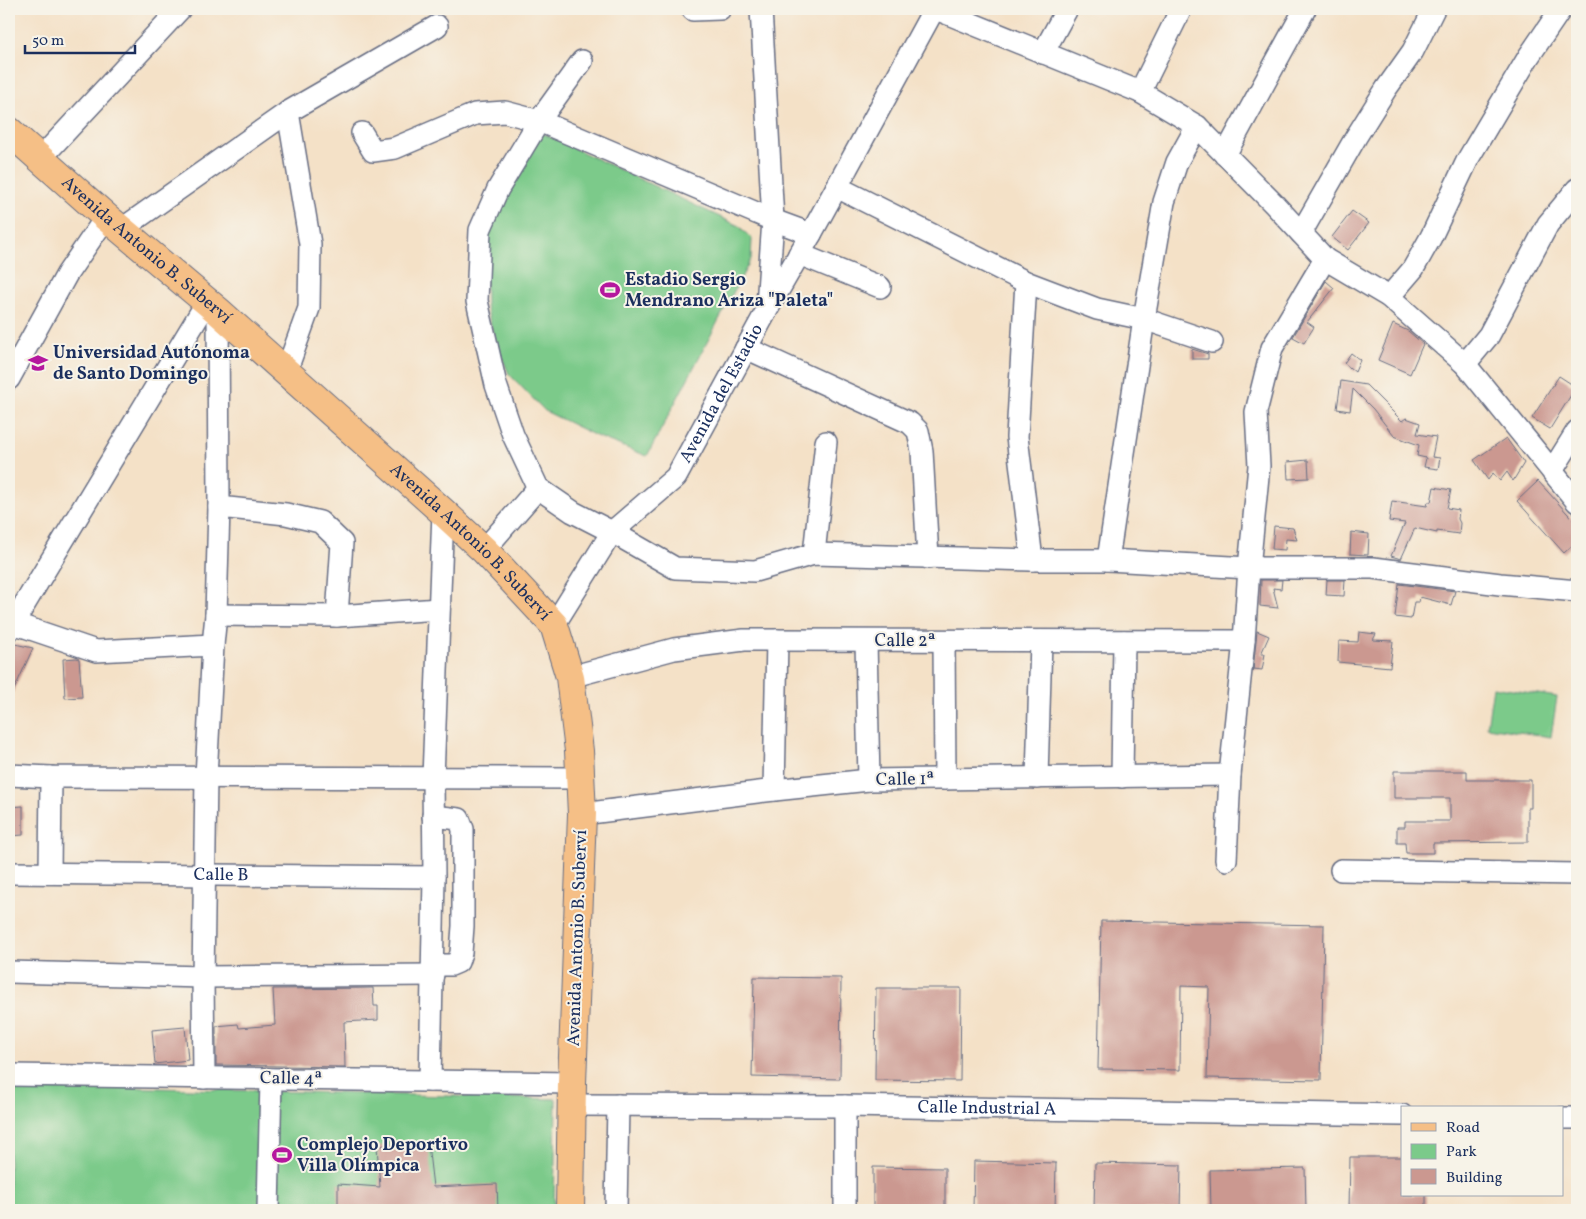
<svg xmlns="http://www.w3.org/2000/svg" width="1586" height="1219" font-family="Vollkorn,serif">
<rect width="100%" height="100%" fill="#f7f3e8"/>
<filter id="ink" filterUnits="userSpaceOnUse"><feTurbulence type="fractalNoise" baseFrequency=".02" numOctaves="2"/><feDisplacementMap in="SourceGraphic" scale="10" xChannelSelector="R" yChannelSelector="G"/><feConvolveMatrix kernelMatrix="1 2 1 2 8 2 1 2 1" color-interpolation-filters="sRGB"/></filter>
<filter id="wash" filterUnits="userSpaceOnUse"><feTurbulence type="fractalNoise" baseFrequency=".0096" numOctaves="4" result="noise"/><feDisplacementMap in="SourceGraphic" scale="20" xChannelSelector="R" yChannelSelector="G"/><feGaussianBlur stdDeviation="1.12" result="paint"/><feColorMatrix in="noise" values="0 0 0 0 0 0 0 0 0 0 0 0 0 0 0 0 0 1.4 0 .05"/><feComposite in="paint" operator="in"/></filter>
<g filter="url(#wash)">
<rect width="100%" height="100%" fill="#f4e1c7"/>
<!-- green -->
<g fill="#7bca8a" stroke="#4b7c74">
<path d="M540,132L739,226L752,239L751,259L647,456L596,436L545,411L509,374L495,341L486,306L485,233Z"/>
<path d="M1493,687L1557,697L1551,737L1487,727Z"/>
<path d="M9,1084L556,1099L554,1210H9Z"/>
</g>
<g id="blocks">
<!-- building -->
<g fill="#cb9890">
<path d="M1352,211L1369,223L1348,250L1332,237Z"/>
<path d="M1326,281L1334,288L1307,322L1314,327L1304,343L1293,337Z"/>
<path d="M1393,324L1408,331L1423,344L1410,374L1378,360Z"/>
<path d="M1192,349L1208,354V359H1192Z"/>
<path d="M1351,353L1360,360L1355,372L1344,363Z"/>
<path d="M1559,376L1576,387L1550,429L1532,418Z"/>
<path d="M1341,381L1366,385L1402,421L1406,418L1420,423L1417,434L1436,437L1432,457L1440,458L1438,469L1424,467L1426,458L1417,456L1419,445L1394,436L1373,409L1353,389L1350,411L1337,409Z"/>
<path d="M1506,438L1524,463L1513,481L1507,472L1500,481L1493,473L1488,480L1474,460Z"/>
<path d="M1308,460L1309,478L1288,479L1287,462Z"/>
<path d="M1538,481L1577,524V541L1564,553L1517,501Z"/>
<path d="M1434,487L1451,490L1447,508L1459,510L1458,519L1460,523L1459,534L1437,531V533L1415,528L1401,559L1391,556L1405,523L1389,521L1392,501L1427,506L1428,502H1431Z"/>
<path d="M1274,526L1293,528L1297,540L1286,539L1285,550L1272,549Z"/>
<path d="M1351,532L1369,534L1368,555L1350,554Z"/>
<path d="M1261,580H1282L1281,589L1273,588L1278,608L1260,606Z"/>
<path d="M1327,580H1345L1344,596L1326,595Z"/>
<path d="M1399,584L1455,591L1451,605L1420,597L1419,602H1414L1411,619L1395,617Z"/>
<path d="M1257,631L1269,636L1261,654H1265L1262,670L1254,669L1253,671Z"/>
<path d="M1359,632L1376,634L1373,640L1393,641L1390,667L1338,662L1339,641L1358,642Z"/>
<path d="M15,644L33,648L9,701V650Z"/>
<path d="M77,658L79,659L82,697L65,698L63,659Z"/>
<path d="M1394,771H1467V780H1531V808H1528V842L1433,843V853H1406L1405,843H1397V827H1405V821H1450V798H1394Z"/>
<path d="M23,806V835L9,836V807Z"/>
<path d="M1101,921L1324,925L1321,1080L1207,1078L1209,987L1181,986L1180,1070L1098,1069Z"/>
<path d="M754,977L841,978L840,1079L752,1077Z"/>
<path d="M373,988L374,1006H378V1020L344,1022L345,1067L216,1065V1026L238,1024L239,1028L275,1025L273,989Z"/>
<path d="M876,988H961L960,1081L875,1080Z"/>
<path d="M185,1027L188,1060L155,1064L152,1030Z"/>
<path d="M428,1144L433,1187L497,1184L498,1210H338V1184L380,1187L377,1146Z"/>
<path d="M1350,1157H1402V1195H1426V1210H1349Z"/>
<path d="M974,1161L1056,1163L1055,1210H973Z"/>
<path d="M1095,1163L1181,1165L1180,1210H1094Z"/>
<path d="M873,1167L945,1168V1210H873Z"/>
<path d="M1305,1168L1306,1210H1211L1210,1170Z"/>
</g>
</g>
</g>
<g filter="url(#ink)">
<use href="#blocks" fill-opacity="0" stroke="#676d83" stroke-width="1"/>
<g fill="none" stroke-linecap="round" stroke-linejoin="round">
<defs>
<g id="minor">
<path d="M761,9L773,220L767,305"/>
<path d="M936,9L1140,92L1197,126L1274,204L1325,259L1389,297L1465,364L1577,502"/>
<path d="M693,10L720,9"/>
<path d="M1043,53L1067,9"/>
<path d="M582,61L539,121L498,189L480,230L477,301L496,385L513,435L538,488L573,512L612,532L675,568L755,571L814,554L1032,560H1108L1249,568H1373L1500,584L1577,591"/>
<path d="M1140,92L1181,9"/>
<path d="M362,133L373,151L395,148L475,114L505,112L539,121L773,220L811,234"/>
<path d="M1225,155L1305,9"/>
<path d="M40,159L180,9"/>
<path d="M837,187L1026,282L1097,309L1144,319L1212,342"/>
<path d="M122,229L288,112L437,26"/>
<path d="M1301,233L1356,137L1386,89L1413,51L1434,9"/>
<path d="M799,254L880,287"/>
<path d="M1026,282L1017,437L1032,560"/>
<path d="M1389,297L1413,269L1431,237L1468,159L1529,56L1561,9"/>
<path d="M746,348L910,423L918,431L922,451L928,558"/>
<path d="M1465,364L1489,335L1548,224L1577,189"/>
<path d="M286,372L309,308L310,244L288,112"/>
<path d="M9,379L67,274L106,217"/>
<path d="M1552,471L1577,431"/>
<path d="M219,507L286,514L320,522L342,543L337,616"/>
<path d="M484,550L538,488"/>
<path d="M814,554L826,442"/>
<path d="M1108,560L1144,319L1164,202L1177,162L1197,126"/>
<path d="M216,615L337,616L439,609"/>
<path d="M13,623L96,651L213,645"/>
<path id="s1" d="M554,625L612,532L676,477L767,310L811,234L934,9"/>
<path d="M9,630L207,302"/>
<path d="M866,641L869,780"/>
<path d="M944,641L945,779"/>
<path d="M570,677L674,649L744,640L1244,641"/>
<path d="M9,775L51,777L580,778"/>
<path d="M1122,777L1124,641"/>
<path d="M1037,778L1041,641"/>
<path d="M774,790L777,640"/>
<path d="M582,814L774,790L869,780L1230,775"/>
<path d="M1226,860L1230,775L1244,641L1249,568L1259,466L1256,412L1272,348L1325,259"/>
<path d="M1341,870L1577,874"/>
<path id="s2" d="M9,873L434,877"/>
<path d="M50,873L51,777"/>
<path d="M433,965H451L458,962L461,953L463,926V829L459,819L433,816"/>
<path d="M9,972L203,977L433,975"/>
<path d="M9,1075L572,1083"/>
<path d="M204,1078L203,977L206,777L213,645L216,615L219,507L218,311"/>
<path d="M430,1081L434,877L433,778L443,512"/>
<path id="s3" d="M572,1105L845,1106L1402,1115"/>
<path d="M1562,1118H1577"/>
<path d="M268,1210L271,1079"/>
<path d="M616,1210L618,1105"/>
<path d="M845,1210V1106"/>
</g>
<g id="major">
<path id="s4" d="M9,131L106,217L218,311L443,512L484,550L554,625L570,677L579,751L582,814L572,1083L570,1210"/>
</g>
</defs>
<!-- minor casing -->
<use href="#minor" stroke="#676d83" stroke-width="24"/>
<!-- major casing -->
<use href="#major" stroke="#676d83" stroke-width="30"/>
<!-- minor -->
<use href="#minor" stroke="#fff" stroke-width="21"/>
<!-- major -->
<use href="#major" stroke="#f5bf86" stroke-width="28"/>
</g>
</g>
<!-- icons -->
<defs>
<symbol id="stadium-bare" viewBox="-9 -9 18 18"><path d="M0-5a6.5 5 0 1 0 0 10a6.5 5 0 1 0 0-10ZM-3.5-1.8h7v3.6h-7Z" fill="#b5179e" stroke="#f7f3e8" stroke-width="2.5" paint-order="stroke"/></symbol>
<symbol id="university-bare" viewBox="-9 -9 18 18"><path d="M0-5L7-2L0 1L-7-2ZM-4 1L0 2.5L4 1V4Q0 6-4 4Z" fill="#b5179e" stroke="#f7f3e8" stroke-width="2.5" paint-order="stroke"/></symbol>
</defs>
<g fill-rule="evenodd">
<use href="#stadium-bare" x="596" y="276" width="28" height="28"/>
<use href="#university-bare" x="24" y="349" width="28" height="28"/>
<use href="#stadium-bare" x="268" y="1141" width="28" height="28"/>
</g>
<g text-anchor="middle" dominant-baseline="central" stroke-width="4" stroke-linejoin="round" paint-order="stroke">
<!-- street labels -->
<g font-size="18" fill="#1b2f5e" stroke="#f7f3e8">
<text stroke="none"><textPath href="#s4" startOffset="182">Avenida Antonio B. Suberví</textPath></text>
<text stroke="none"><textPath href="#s1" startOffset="289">Avenida del Estadio</textPath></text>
<text stroke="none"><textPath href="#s4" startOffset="618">Avenida Antonio B. Suberví</textPath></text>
<text x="905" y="641">Calle 2ª</text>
<text transform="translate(905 780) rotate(-1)">Calle 1ª</text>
<text stroke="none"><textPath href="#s2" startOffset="212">Calle B</textPath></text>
<text transform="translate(578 938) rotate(-88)">Avenida Antonio B. Suberví</text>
<text transform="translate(291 1079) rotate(1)">Calle 4ª</text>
<text stroke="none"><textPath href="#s3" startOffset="415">Calle Industrial A</textPath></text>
</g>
<!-- poi labels -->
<g font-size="18" font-weight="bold" fill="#1b2f5e" stroke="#f7f3e8" text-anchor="start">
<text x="625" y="280">Estadio Sergio<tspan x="625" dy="21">Mendrano Ariza "Paleta"</tspan></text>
<text x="53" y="353">Universidad Autónoma<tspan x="53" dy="21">de Santo Domingo</tspan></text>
<text x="297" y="1145">Complejo Deportivo<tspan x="297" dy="21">Villa Olímpica</tspan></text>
</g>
</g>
<!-- margin -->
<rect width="1586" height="1219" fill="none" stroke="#f7f3e8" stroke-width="30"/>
<!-- legend -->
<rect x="1401" y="1106" width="162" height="90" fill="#f7f3e8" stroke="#9fa5b1"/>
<rect x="1411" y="1123" width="25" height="8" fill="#f5bf86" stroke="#9fa5b1"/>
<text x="1446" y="1132" font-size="15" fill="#1b2f5e">Road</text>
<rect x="1411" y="1144" width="25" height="15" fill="#7bca8a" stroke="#9fa5b1"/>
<text x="1446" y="1156" font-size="15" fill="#1b2f5e">Park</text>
<rect x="1411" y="1169" width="25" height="15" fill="#cb9890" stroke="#9fa5b1"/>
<text x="1446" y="1182" font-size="15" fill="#1b2f5e">Building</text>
<!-- scale -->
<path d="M25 45v8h110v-8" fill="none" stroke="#1b2f5e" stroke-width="2.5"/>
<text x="32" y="45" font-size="15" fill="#1b2f5e" stroke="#f7f3e8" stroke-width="4" paint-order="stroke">50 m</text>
</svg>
